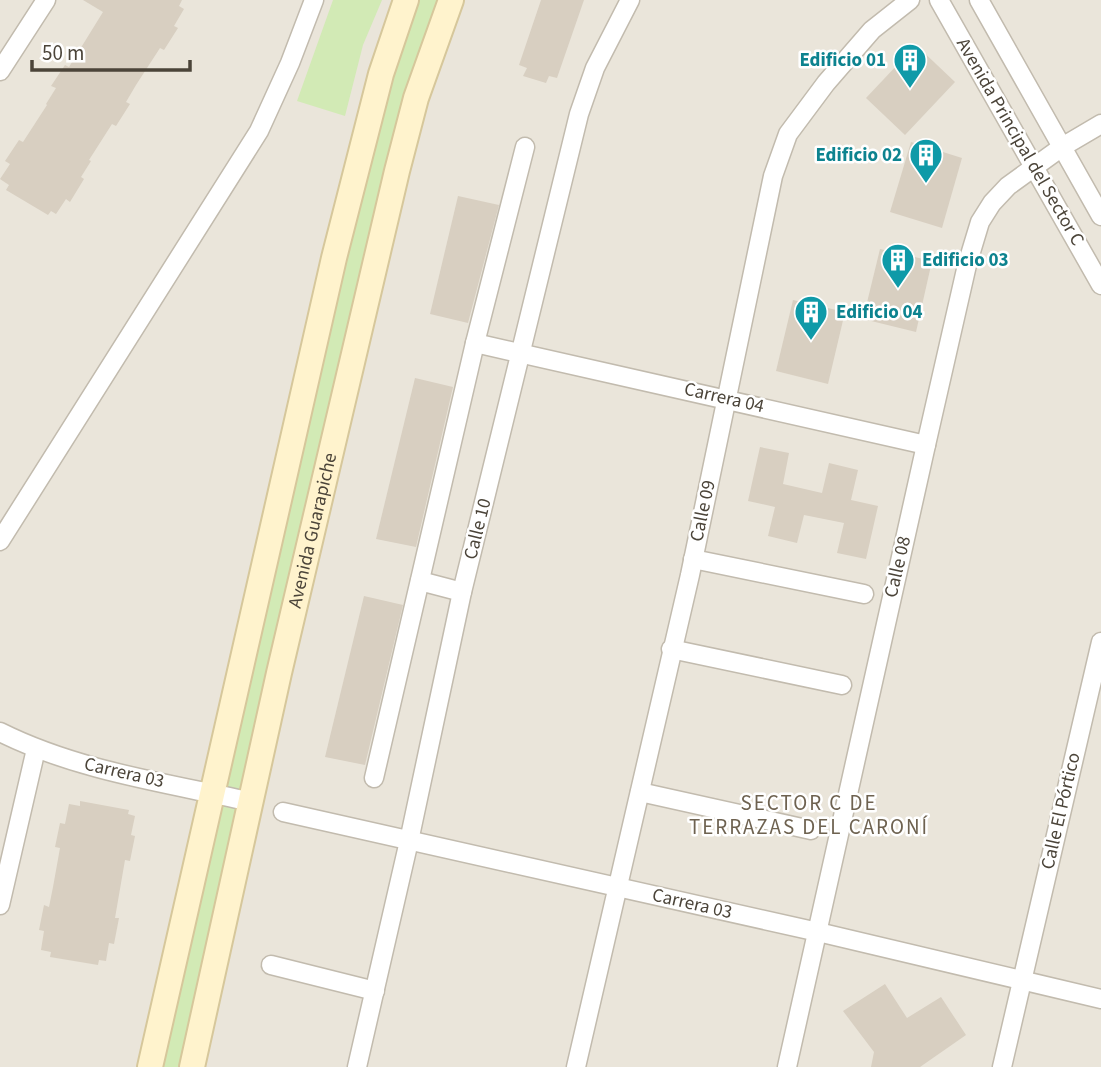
<svg xmlns="http://www.w3.org/2000/svg" width="1101" height="1067" font-family="'Source Sans 3',sans-serif">
<rect width="100%" height="100%" fill="#f6f3ec"/>
<!-- residential -->
<rect fill="#eae5da" x="0" y="0" width="1101" height="1067"/>
<!-- green -->
<g fill="#d2eab5">
<path d="M333,0H382L363,45L345,116L297,101Z"/>
<path d="M406,0H451L192,1067H150Z"/>
</g>
<!-- building -->
<g fill="#d8cfc1">
<path d="M83,0H182L179,6L184,9L174,26L178,28L164,50L160,48L136,85L126,102L130,104L116,126L112,124L89,160L91,161L81,177L84,179L70,202L66,199L56,214L51,211L48,215L6,190L9,185L0,179L10,164L5,161L19,140L23,142L47,105L46,104L56,88L51,86L65,65L69,67L103,12Z"/>
<path d="M541,0H584L557,78L549,76L546,83L523,76L527,68L519,65Z"/>
<path d="M916,45L955,82L905,135L866,98Z"/>
<path d="M911,142L962,158L942,228L890,212Z"/>
<path d="M458,196L499,205L468,323L430,314Z"/>
<path d="M880,249L932,261L916,332L863,319Z"/>
<path d="M793,300L845,312L828,384L776,371Z"/>
<path d="M415,378L453,387L416,547L376,539Z"/>
<path d="M760,447L789,453L783,484L822,493L829,463L858,470L851,500L878,506L866,559L837,553L844,523L804,515L797,543L768,536L775,507L748,501Z"/>
<path d="M364,596L403,605L365,765L325,757Z"/>
<path d="M80,801L129,810L128,814L135,816L131,835L135,836L130,861L125,860L115,918H119L114,944L109,943L106,961L99,960L98,965L50,957L51,952L41,950L44,931L39,930L44,905L49,907L53,887L60,848L55,847L60,823L65,824L69,804L80,806Z"/>
<path d="M885,984L907,1018L941,997L966,1035L920,1067H871L874,1052L843,1011Z"/>
</g>
<g fill="none" stroke-linecap="round" stroke-linejoin="round">
<defs>
<g id="street">
<path d="M939,0L1101,285"/>
<path d="M979,0L1101,216"/>
<path d="M0,71L46,0"/>
<path d="M475,343L926,445"/>
<path d="M0,541L259,131L290,63L314,0"/>
<path d="M693,559L864,594"/>
<path d="M420,581L462,592"/>
<path d="M671,649L842,685"/>
<path d="M0,732C78,771 167,783 252,802"/>
<path d="M374,778L475,343L525,147"/>
<path d="M640,792L811,830"/>
<path d="M283,812L818,932L1101,999"/>
<path d="M0,905L36,749"/>
<path d="M271,965L375,991"/>
<path d="M357,1067L409,841L462,592L579,114L595,68L630,0"/>
<path d="M576,1067L690,575L773,176L788,134L826,83L872,30L910,0"/>
<path d="M787,1067L926,445L967,265L980,222L992,203L1008,186L1062,147L1101,124"/>
<path d="M1002,1067L1101,642"/>
</g>
<g id="secondary">
<path d="M150,1067L334,258L381,74L406,0"/>
<path id="s1" d="M192,1067L279,673L397,171L416,98L451,0"/>
</g>
</defs>
<!-- street casing -->
<use href="#street" stroke="#c2bbae" stroke-width="21"/>
<!-- secondary casing -->
<use href="#secondary" stroke="#d6c79b" stroke-width="28"/>
<!-- street -->
<use href="#street" stroke="#fff" stroke-width="18"/>
<!-- secondary -->
<use href="#secondary" stroke="#fff3cd" stroke-width="24"/>
</g>
<!-- icons -->
<defs>
<symbol id="building-pin" viewBox="-11 -11 22 30"><path d="M0 17L-7.5 6A9.5 9.5 0 1 1 7.5 6Z" fill="#0f9aa8" stroke="#fff"/><path d="M-4-6H4V6H1V3H-1V6H-4ZM-2.5-4.3h1.7v1.8h-1.7ZM.8-4.3h1.7v1.8H.8ZM-2.5-1h1.7V.8h-1.7ZM.8-1h1.7V.8H.8Z" fill="#fff"/></symbol>
</defs>
<g fill-rule="evenodd">
<use href="#building-pin" x="891" y="41" width="38" height="52"/>
<use href="#building-pin" x="907" y="136" width="38" height="52"/>
<use href="#building-pin" x="879" y="241" width="38" height="52"/>
<use href="#building-pin" x="792" y="293" width="38" height="52"/>
</g>
<g text-anchor="middle" dominant-baseline="central" stroke-width="5" stroke-linejoin="round" paint-order="stroke">
<!-- culture labels -->
<g font-size="19" font-weight="bold" fill="#0d838f" stroke="#fff" text-anchor="end">
<text x="886" y="60">Edificio 01</text>
<text x="902" y="155">Edificio 02</text>
<text x="922" y="260" text-anchor="start">Edificio 03</text>
<text x="836" y="312" text-anchor="start">Edificio 04</text>
</g>
<!-- street labels -->
<g font-size="19" fill="#4b4439" stroke="#fff">
<text transform="translate(1020 142) rotate(60)">Avenida Principal del Sector C</text>
<text transform="translate(724 398) rotate(13)">Carrera 04</text>
<text transform="translate(703 511) rotate(-78)">Calle 09</text>
<text transform="translate(478 529) rotate(-76)">Calle 10</text>
<text stroke="none"><textPath href="#s1" startOffset="550">Avenida Guarapiche</textPath></text>
<text transform="translate(898 567) rotate(-77)">Calle 08</text>
<text transform="translate(124 773) rotate(13)">Carrera 03</text>
<text transform="translate(1061 811) rotate(-77)">Calle El Pórtico</text>
<text transform="translate(692 904) rotate(13)">Carrera 03</text>
</g>
<!-- neighbourhood labels -->
<g font-size="21" letter-spacing="2" fill="#6e6250" stroke="#fff">
<text x="809" y="803">SECTOR C DE<tspan x="809" dy="24">TERRAZAS DEL CARONÍ</tspan></text>
</g>
</g>
<!-- scale -->
<path d="M32 60v10h158v-10" fill="none" stroke="#4b4439" stroke-width="3.5"/>
<text x="42" y="60" font-size="21" fill="#4b4439" stroke="#ffffff" stroke-width="5" paint-order="stroke">50 m</text>
</svg>
